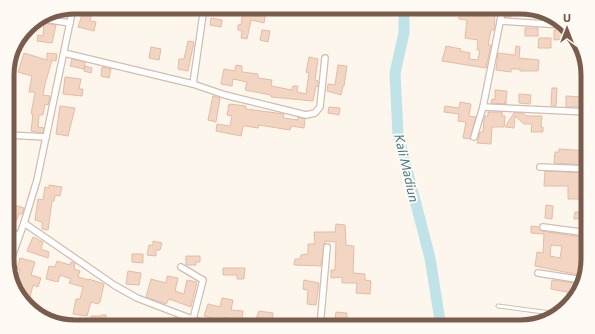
<svg xmlns="http://www.w3.org/2000/svg" width="595" height="334" font-family="Commissioner,sans-serif">
<rect width="100%" height="100%" fill="#fdf6ec"/>
<g fill="none" stroke-linecap="round" stroke-linejoin="round">
<!-- river -->
<path stroke="#bfe3e8" stroke-width="11" d="M404,7V33L395,73L398,135L430,258L441,327"/>
</g>
<!-- building -->
<g fill="#f3d5c3" stroke="#e6bba3" fill-rule="evenodd">
<path d="M286,7H294L293,15L285,14Z"/>
<path d="M476,7H498L497,14H495L494,30H491L488,45H491L486,68L442,61L446,46L461,49L460,51L470,53L469,59L478,60L480,50H477L478,40L465,38L467,20L459,19V11L475,12Z"/>
<path d="M513,7L540,12V15L517,14V16L511,15V17H505L507,10H513Z"/>
<path d="M84,9L92,11L90,21L96,22L94,31L78,27Z"/>
<path d="M259,10L266,11L264,23L251,20L247,39L241,38L242,31L238,30V25H241L243,12L258,15Z"/>
<path d="M211,18L222,20L221,27L210,25Z"/>
<path d="M33,23L31,35L25,34L30,24Z"/>
<path d="M44,23L56,25L52,43L37,41L38,35L43,36Z"/>
<rect x="525" y="28" width="13" height="8"/>
<path d="M262,30L270,31L268,42L260,40Z"/>
<path d="M554,30H569L574,35H566V39L554,40Z"/>
<path d="M539,38H551V48H538Z"/>
<path d="M188,41L194,42L188,71L178,69L179,59H184Z"/>
<path d="M516,46L520,47L519,58L539,60L538,71H520V69H511V72L496,70L498,53L515,55Z"/>
<path d="M151,47L161,49L159,60L149,58Z"/>
<path d="M24,53L47,60V53L57,54L56,61L52,60L45,84L43,95L50,96L48,105L45,104L43,115H39L38,127L44,128L43,133L31,131L33,114H31L35,92H29L32,76L18,72Z"/>
<path d="M309,57L318,59L315,80L318,81V87L316,86L313,101L271,97V95L245,90L247,82L233,79L232,86L221,84L224,69L235,71L236,65L242,66V72L258,74V78L272,80L271,86L292,90L293,86H298L297,92L306,94L309,73L306,72Z"/>
<path d="M72,59L85,62L84,69L70,66Z"/>
<path d="M338,65L347,66L344,86H343L341,95L327,91L328,84L335,85Z"/>
<path d="M85,66L92,68L91,73L84,71Z"/>
<path d="M102,67L111,69L109,78L101,76Z"/>
<path d="M65,77L81,79L79,89H83L82,96L63,94Z"/>
<path d="M584,81H588V105H584V107H566V96L583,97Z"/>
<path d="M552,88H557L556,106H551Z"/>
<path d="M495,90L507,91L506,102H504L507,104L491,103L492,99L495,100Z"/>
<path d="M519,94L531,95L530,104L519,103Z"/>
<path d="M213,96L220,98L216,122L208,120Z"/>
<path d="M460,102L471,104L469,116L476,117L470,139L463,138L466,122L458,121L459,114L444,112L445,106L459,108Z"/>
<path d="M229,104L246,106V109L284,114L283,118L298,120V117L305,119L304,128L291,126L290,130L259,125L258,128L245,126H243L241,136L216,131L217,124L230,126L232,116L227,115Z"/>
<path d="M60,106L75,108L68,136L56,134Z"/>
<path d="M329,107L340,108L339,115L328,113Z"/>
<path d="M488,112H502V116H505L504,127H492L491,144L477,143L480,132H483L484,119L485,116H488Z"/>
<path d="M514,113H522L527,116H542L541,127H543V132H531L532,124H524L515,116L514,128L505,127Z"/>
<path d="M559,149L588,151V165L554,163L555,152H559Z"/>
<path d="M545,171L587,173L588,199H568V186H544Z"/>
<path d="M49,185L62,187L60,196L55,195L54,201H52L48,230L42,229V222L35,220L38,199L43,200L45,187L49,188Z"/>
<path d="M8,203L24,208L22,214H19L16,221L8,218Z"/>
<path d="M546,205L553,206L552,219L545,218Z"/>
<path d="M575,212H588V218L574,219Z"/>
<path d="M336,224L345,225L346,245L354,246L353,273L365,274V280L371,281L370,294L356,293L357,283H342V277L331,278V270H335L336,242L325,241L321,266L294,265L295,259H300L301,255L308,254V244H315L314,232H335Z"/>
<path d="M531,226L539,227L542,231L588,238V263L584,276L535,266L537,252L543,253L544,234L531,233ZM551,245L562,246L560,258L550,256Z"/>
<path d="M8,236L14,238L8,256Z"/>
<path d="M33,237L43,242L41,249L49,252L48,258L27,251Z"/>
<path d="M153,241L162,243L160,250H156V256L147,255L149,245H153Z"/>
<path d="M132,254H143V263L132,262Z"/>
<path d="M186,256H200V262H196V265H186Z"/>
<path d="M20,258L35,262L31,275L41,278L38,287L33,285L29,301L20,298L16,290L17,286L15,285L20,269H17Z"/>
<path d="M57,261L70,265L71,262L75,263L74,269L80,271L78,277L89,280V279L104,284L100,302L98,304L91,302L87,316L73,314L76,299H80L83,287L69,283L71,279L60,275L58,282L46,279L49,266L55,267Z"/>
<path d="M223,268H245L244,279H237V275H223Z"/>
<path d="M128,271L141,273L139,285L126,284Z"/>
<path d="M167,276L178,278L175,291L184,294L187,280L197,282L191,307L169,299L166,304L146,297L151,279L166,283Z"/>
<path d="M304,280L319,283L316,305L307,304L308,290L303,289Z"/>
<path d="M552,280H553L582,284L577,294L551,289Z"/>
<path d="M222,298L233,300L231,310L243,311L242,318L256,319L259,311L273,313L272,326L235,327L236,320L225,317L224,321L204,316L208,304L220,307Z"/>
<path d="M336,312L347,313L346,327L324,326L325,319H335Z"/>
<path d="M101,315H106V321H111L110,327H91V316H101Z"/>
<path d="M174,317L187,322L185,327H153L155,319L171,324Z"/>
<path d="M283,320L290,321L289,327H282Z"/>
</g>
<g fill="none" stroke-linecap="round" stroke-linejoin="round">
<defs>
<path id="lane" d="M498,306L558,314"/>
<g id="street">
<path d="M44,19L70,23"/>
<path d="M501,21L563,25"/>
<path d="M64,53L193,84L225,95L306,115L315,113L320,107L325,58"/>
<path d="M193,84L204,7"/>
<path d="M483,107L588,112"/>
<path d="M8,135L46,137"/>
<path d="M474,137L483,107L503,7"/>
<path d="M540,167L588,169"/>
<path d="M24,223L114,285L137,298L213,327"/>
<path d="M543,227L588,233"/>
<path d="M8,229L19,236"/>
<path d="M181,267L203,280L191,327"/>
<path d="M8,268L24,223L37,180L73,8"/>
<path d="M538,273L583,280"/>
<path d="M320,327L327,247"/>
</g>
</defs>
<!-- lane casing -->
<use href="#lane" stroke="#d1beb0" stroke-width="5"/>
<!-- street casing -->
<use href="#street" stroke="#d1beb0" stroke-width="8"/>
<!-- lane -->
<use href="#lane" stroke="#fff" stroke-width="3"/>
<!-- street -->
<use href="#street" stroke="#fff" stroke-width="5.5"/>
</g>
<g text-anchor="middle" dominant-baseline="central" stroke-width="4" stroke-linejoin="round" paint-order="stroke">
<!-- water labels -->
<g font-size="13" font-style="italic" fill="#437c86" stroke="#fffaf3">
<text transform="translate(407 168) rotate(77)">Kali Madiun</text>
</g>
</g>
<!-- crop -->
<path d="M0 0H595V334H0ZM75 14H520A61 61 0 0 1 581 75V259A61 61 0 0 1 520 320H75A61 61 0 0 1 14 259V75A61 61 0 0 1 75 14Z" fill="#fffaf3" fill-rule="evenodd"/>
<path fill="none" stroke="#7a5c4d" stroke-width="5" d="M75 14H520A61 61 0 0 1 581 75V259A61 61 0 0 1 520 320H75A61 61 0 0 1 14 259V75A61 61 0 0 1 75 14Z"/>
<!-- north arrow -->
<g transform="translate(567 28)" stroke="#fffaf3" stroke-width="3" paint-order="stroke">
<path d="M0-3L7 15L0 10L-7 15Z" fill="#7a5c4d"/>
<text y="-6" font-size="11" font-weight="bold" text-anchor="middle" fill="#7a5c4d">U</text>
</g>
</svg>
